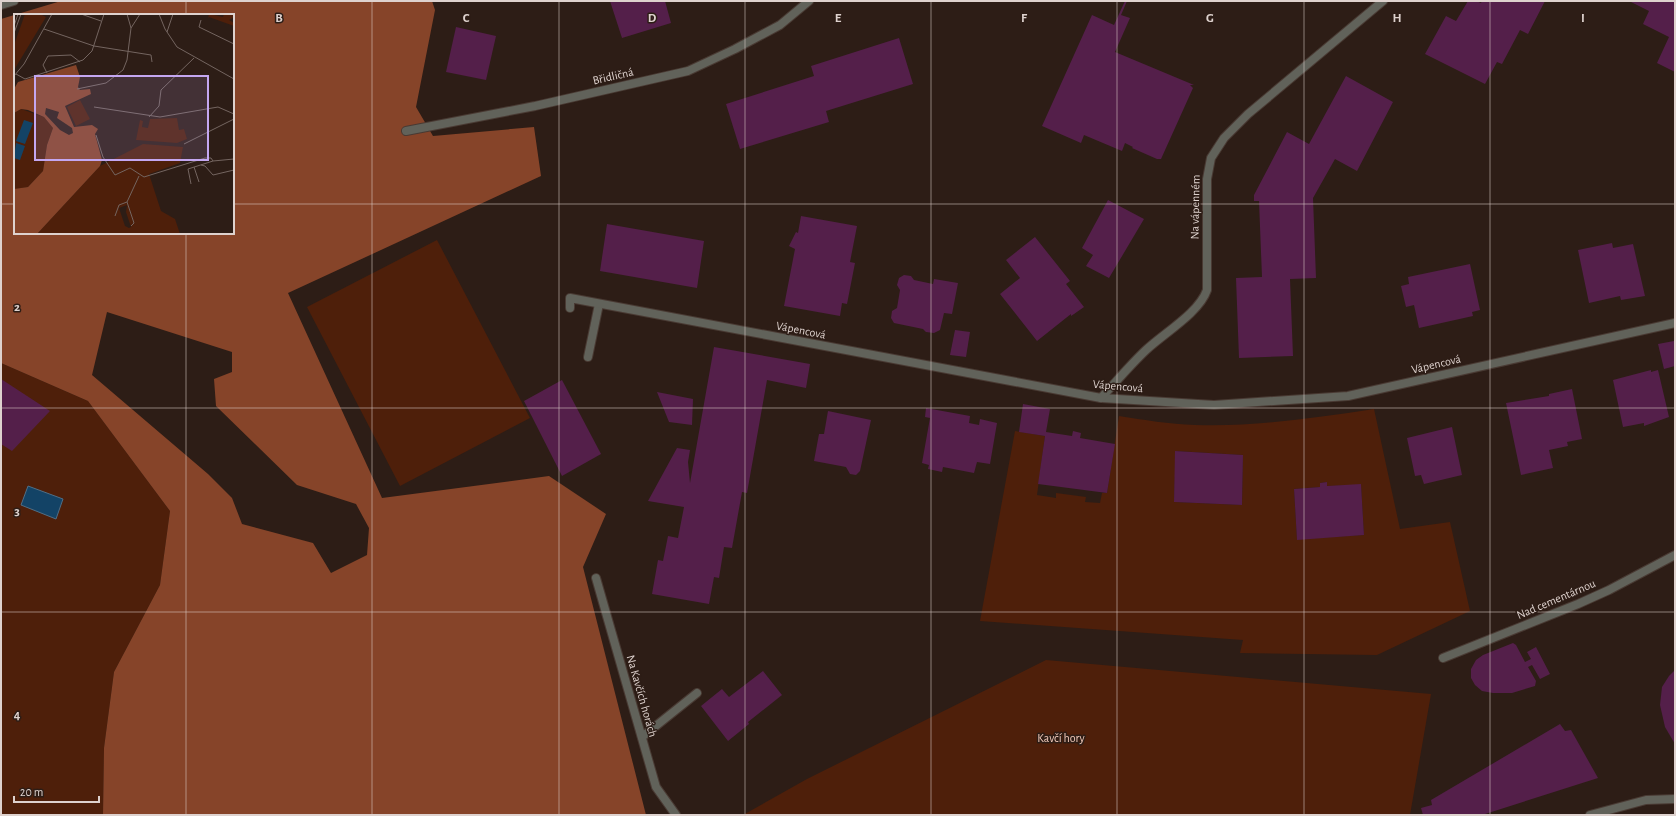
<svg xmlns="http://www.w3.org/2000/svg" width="1676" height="816" font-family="'Alegreya Sans',sans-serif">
<rect width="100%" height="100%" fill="#2d1d16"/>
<!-- green -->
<g fill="#4e1f0a" fill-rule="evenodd">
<path d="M437,240L530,418L400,486L307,307Z"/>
<path d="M1,363L88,401L170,511L160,585L114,672L104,748L103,815H1Z"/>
<path d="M1374,409L1400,529L1450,522L1470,611L1377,655L1240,653L1243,640L980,621L1015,431L1045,436L1037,495L1056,498V493L1086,497L1085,502L1100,503L1102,493H1107L1119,416C1144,420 1169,424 1195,425C1255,427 1314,418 1374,409ZM1176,451L1243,455L1242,505L1174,502ZM1327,482V486L1361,485L1364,535L1297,539L1294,489L1320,487V483Z"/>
<path d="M1046,660L1431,694L1410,815H743L807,779Z"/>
</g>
<!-- forest -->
<path fill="#864429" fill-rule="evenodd" d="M61,1H432L435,10L416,107L433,136L534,127L541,176L288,293L382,498L549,476L606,514L583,567L646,815H103L104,748L114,672L160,585L170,511L88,401L1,363V19ZM15,15H233V233H15ZM107,312L232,352V372L214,379L216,406L297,485L356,504L369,528L367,555L331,573L313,543L242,524L232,498L208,474L92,375Z"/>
<!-- water -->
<path fill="#134366" stroke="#506e85" d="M28,486L63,499L56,519L21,505Z"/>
<!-- building -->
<g fill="#541f4a">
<path d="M610,1H665L671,23L622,38Z"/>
<path d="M1125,1H1127L1121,15L1130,18L1115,52L1194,85H1190L1193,88L1161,159H1157L1132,148L1133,147L1125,143L1122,151L1084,135L1081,143L1042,126L1092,15L1114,25Z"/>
<path d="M1468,1H1476L1481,3L1482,1H1545L1528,34L1520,30L1502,64L1497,62L1485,84L1425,54L1446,16L1456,21Z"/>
<path d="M1629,1H1675V72L1657,63L1669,37L1643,24L1649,11Z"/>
<path d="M456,27L496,36L486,80L446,72Z"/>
<path d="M899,38L913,84L826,111L829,122L740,149L726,104L814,76L811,66Z"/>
<path d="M1346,76L1393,102L1357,171L1335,159L1313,198L1316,278L1290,279L1293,356L1239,358L1236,278L1262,277L1259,201H1254V195L1287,132L1309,144Z"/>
<path d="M1108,200L1144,219L1109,278L1086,266L1093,255L1082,248Z"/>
<path d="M801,216L857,226L850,262L855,263L847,304L842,303L840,316L784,306L795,249L789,246L796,232L798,233Z"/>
<path d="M607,224L704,241L697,288L600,271Z"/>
<path d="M1035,237L1070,281L1066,284L1084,307L1074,314L1071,316V314L1037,341L1000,294L1020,278L1006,260Z"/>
<path d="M1612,243L1613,248L1633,244L1645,296L1621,300L1620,296L1589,303L1578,250Z"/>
<path d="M1470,264L1480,310L1472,312L1473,316L1419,328L1414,305L1406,307L1401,286L1409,284L1408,277Z"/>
<path d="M904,275L911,276L914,280L933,284L934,279L958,283L952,314L944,313L940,330L934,333L926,332L923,329L894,323L891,318L892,311L897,308L900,290L897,285L899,278Z"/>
<path d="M955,330L970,332L966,357L950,355Z"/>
<path d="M1674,341L1675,366L1664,369L1658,344Z"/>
<path d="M714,347L810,364L806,388L767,380L747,493L742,492L732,548L724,547L719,578L714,577L709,604L652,594L658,560L663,561L668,536L678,538L684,507L648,501L677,448L690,450L688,462L690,483Z"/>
<path d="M1651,370V372L1658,370L1669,417L1644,426V423L1623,427L1613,380Z"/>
<path d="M1,379L50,411L12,451L1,444Z"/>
<path d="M562,380L601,454L562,476L524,401Z"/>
<path d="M1572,389L1582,439L1567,442L1568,446L1549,450L1553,468L1521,475L1506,403L1549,396V394Z"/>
<path d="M657,392L693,399L692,425L669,422Z"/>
<path d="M1023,404L1050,409L1046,432L1072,436L1073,431L1081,433L1080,438L1115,444L1107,493L1038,484L1045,436L1019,432Z"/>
<path d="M926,408L970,416L969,423L979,425L980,419L997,423L990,464L977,462L974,473L943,467L942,472L928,469L929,465L922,463L930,418L925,417Z"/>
<path d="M828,411L871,420L860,471L856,475L850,474L846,467L814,461L819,434H824Z"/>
<path d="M1452,427L1462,475L1424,484L1421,475L1415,476L1407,438Z"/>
<path d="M1175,451L1243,455L1242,505L1174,502Z"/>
<path d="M1327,482V486L1361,484L1364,535L1297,540L1294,489L1320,487V483Z"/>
<path d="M1513,643L1516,645L1525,662L1531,659L1527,652L1536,647L1550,674L1540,679L1532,665L1528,667L1536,681L1535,686L1512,693H1493L1482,691L1475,685L1471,678V669L1476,660L1483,655Z"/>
<path d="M1675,670V744L1665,727L1660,705L1662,687L1669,676Z"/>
<path d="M763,671L782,695L748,722L749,724L728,741L701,706L722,689L729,697Z"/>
<path d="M1560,724L1565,731L1571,730L1598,778L1482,815H1423L1421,808L1432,805L1431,800Z"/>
</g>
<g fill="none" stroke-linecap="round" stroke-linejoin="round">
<defs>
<g id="lane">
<path d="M588,357L599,304"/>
<path d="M642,737L697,693"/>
</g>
<g id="street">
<path d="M1,5L14,1"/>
<path d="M406,131L535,106L688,71L735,49L780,25L809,1"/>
<path d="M570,308V298L1101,398L1214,405L1348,396L1675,323"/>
<path d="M1101,398C1116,382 1130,365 1146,350C1164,333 1199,313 1207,290V179L1211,158L1224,138L1248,114L1383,1"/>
<path d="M596,578L656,787L676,815"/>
<path d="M1443,658L1578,604L1609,590L1675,555"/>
<path d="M1590,815L1646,800L1675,799"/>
</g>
</defs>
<!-- lane casing -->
<use href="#lane" stroke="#493a33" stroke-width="10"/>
<!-- street casing -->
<use href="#street" stroke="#493a33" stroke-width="10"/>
<!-- lane -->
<use href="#lane" stroke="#61625a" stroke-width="8"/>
<!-- street -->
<use href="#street" stroke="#61625a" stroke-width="8"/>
</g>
<!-- grid -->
<path fill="none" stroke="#ded2ce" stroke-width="1" stroke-opacity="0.55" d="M186,1V15M372,1V815M559,1V815M745,1V815M931,1V815M1117,1V815M1304,1V815M1490,1V815M1,204H15M233,204H1675M186,233V815M1,408H1675M1,612H1675"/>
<g text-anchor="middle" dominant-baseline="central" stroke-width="3" stroke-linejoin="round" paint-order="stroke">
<!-- street labels -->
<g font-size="12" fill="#ded2ce" stroke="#2d1d16">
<text transform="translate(613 76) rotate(-13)">Břidličná</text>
<text transform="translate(1195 207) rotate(-89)">Na vápenném</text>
<text transform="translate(801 330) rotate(11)">Vápencová</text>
<text transform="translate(1436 364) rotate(-13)">Vápencová</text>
<text transform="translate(1118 386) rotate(5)">Vápencová</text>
<text transform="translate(1556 599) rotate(-23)">Nad cementárnou</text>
<text transform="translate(642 696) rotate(74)">Na Kavčích horách</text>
</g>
<!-- park labels -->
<g font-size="12" fill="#f4cbbb" stroke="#2d1d16">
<text x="1061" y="738">Kavčí hory</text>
</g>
</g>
<!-- overview -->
<g transform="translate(14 14)">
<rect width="220" height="220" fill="#2d1d16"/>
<path d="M11,0H26L32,3L0,56V31ZM195,0L209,3L210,0H219L220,3L215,6L220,9V12L195,3L194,5ZM66,86L76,105L62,112L53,93ZM7,95L30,103L39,114L33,131L29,157L14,173L2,175H0V99ZM163,104L165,116L170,115L173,125L163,129L122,126L126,106L129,107L128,113L134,114L136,105ZM129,130L169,133L166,149L135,160L147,197L161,205L166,220H23L86,152ZM113,191L112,198L117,213L115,214L111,212L105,194Z" fill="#4e1f0a" fill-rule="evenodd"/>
<path d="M62,51L66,63L64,73L66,76L76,75L77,80L51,92L60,113L78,111L84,115L81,120L88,146L86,152L23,220H0V175L14,173L29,157L33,131L39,114L30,103L14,96L7,95L0,99V75L4,68ZM32,94L45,98L43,104L58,114L59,119L55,121L46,116L31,100Z" fill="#864429" fill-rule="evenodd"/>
<path d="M10,106L19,109L11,130L2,127ZM2,129L11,132L6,146L0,144Z" fill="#134366"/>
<path fill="none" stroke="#746560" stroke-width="1" d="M67,0L87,7M145,0L151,15L163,33L220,65M187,6L185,13L220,30M0,12L4,0M117,14L126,0M30,15L80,32L137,41L138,48M153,18L159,0M0,19L7,0M33,59L29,51L34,42L57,41L66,48M2,60L11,65L69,46L78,37L90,0M0,62L10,50L38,0M63,75L92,69L109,56L113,46L117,14L113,0M80,93L146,103L204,93L220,100M135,103L145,92L147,76L180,44M82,121L89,143L101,161L116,154L130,163L191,144H197L199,147M170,130L220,105M187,151L191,152L199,161L220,156M180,153L185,168M177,170L174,155L199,147L220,145M113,188L120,209L117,212M101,202L105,191L113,188L125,162"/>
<path fill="#c4a7f1" fill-opacity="0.15" stroke="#c4a7f1" stroke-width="2" d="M21,62H194V146H21Z"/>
<rect width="220" height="220" fill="none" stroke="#ded2ce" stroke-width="2"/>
</g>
<g font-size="13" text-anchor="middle" font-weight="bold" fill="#ded2ce" stroke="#2d1d16" stroke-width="3" stroke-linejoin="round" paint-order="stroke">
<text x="279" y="22">B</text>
<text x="466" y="22">C</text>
<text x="652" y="22">D</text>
<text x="838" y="22">E</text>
<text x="1024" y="22">F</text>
<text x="1210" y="22">G</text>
<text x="1397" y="22">H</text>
<text x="1583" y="22">I</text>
<text x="17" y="311">2</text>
<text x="17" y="515">3</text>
<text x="17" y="719">4</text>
</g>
<!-- border -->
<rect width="1676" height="816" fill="none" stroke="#ded2ce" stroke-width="4"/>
<!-- scale -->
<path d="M14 796v6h85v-6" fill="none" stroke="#ded2ce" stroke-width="2"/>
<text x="20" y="796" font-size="12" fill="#ded2ce" stroke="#2d1d16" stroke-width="3" paint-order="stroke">20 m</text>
</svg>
